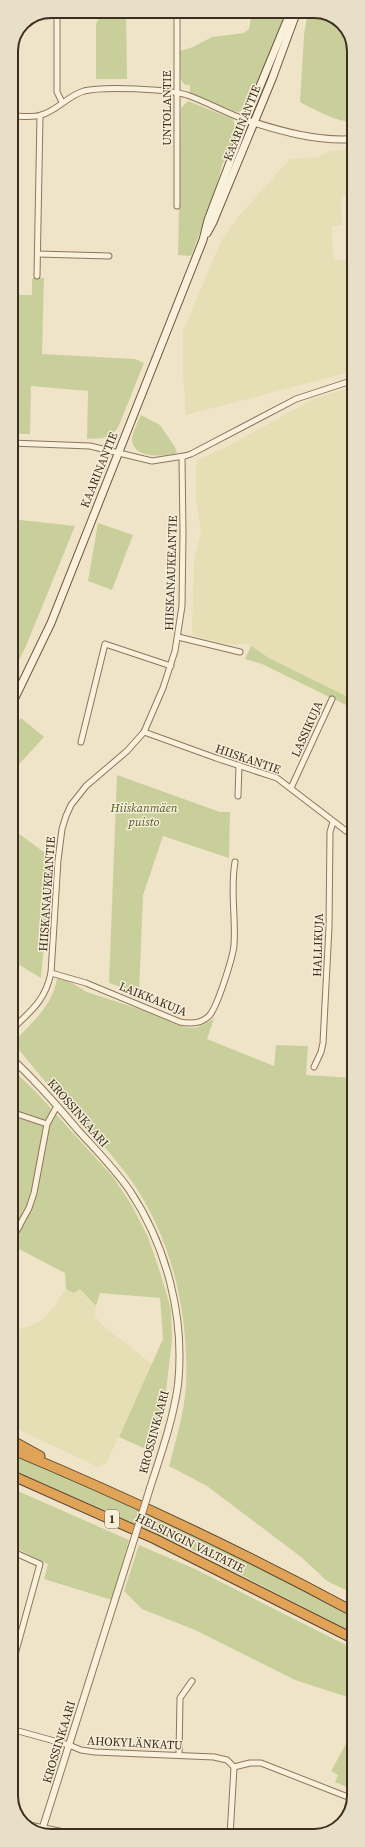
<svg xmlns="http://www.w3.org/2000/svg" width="365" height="1847" font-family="'Source Serif 4',serif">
<rect width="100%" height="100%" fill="#f0e4c8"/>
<!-- farmland -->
<g fill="#e6deb5">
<path d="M354,148V194L341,197L342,225L332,227L333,259L354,261V371L186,415L183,373V332L221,241L238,217L290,159L318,157L327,152Z"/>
<path d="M354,387V700L269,658L245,643L234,645L208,640L193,635L192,630L194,560L201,531L196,498V461L228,446L315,398Z"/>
<path d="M66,1289L74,1293L79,1289L87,1296L96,1306L95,1316L102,1325L152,1364L106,1464L98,1467L11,1426V1330L30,1326L42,1320L54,1307Z"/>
</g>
<!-- green -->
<g fill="#c9cf9b">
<path d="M103,11H126L127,79H96V24Z"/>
<path d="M252,11H288L247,106L239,112L234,111L190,93V85H185L181,80L180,51L193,47L212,37L244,33L249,29Z"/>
<path d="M308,11C317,11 336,16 342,23C358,39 354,100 354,122C335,122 316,110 300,102L304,35Z"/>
<path d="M188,101L233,119L236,130L235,137L222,165L214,196L191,256L178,255L181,108Z"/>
<path d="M32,278H44L42,354L135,359L144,363L120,423C112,440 104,438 87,439L88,391L31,386L30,434H11V295H32Z"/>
<path d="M141,415L160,425L175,447L177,453C165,457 132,459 132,439C133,431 138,422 141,415Z"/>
<path d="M11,519L75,526L26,646L11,677V625L17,606L19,588Z"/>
<path d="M98,523L133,535L112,590L88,581Z"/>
<path d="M251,646L269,658L354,700V709L262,664L245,659Z"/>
<path d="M21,718L44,737L11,773V730Z"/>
<path d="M117,775L220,812H230L229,858L163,836L143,895L139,994L109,983Z"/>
<path d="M11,828L52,858L41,978L11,960Z"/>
<path d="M57,978L67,980L87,992L142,1010L177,1025L190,1028L198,1027L214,1019L207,1039L274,1066L276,1045L308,1046L306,1075L354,1078V1594L327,1581L301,1557L207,1486L169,1466C176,1440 184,1413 186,1386C189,1313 172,1236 128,1176C106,1146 79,1120 54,1092C40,1076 27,1059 13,1043C31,1023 53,1006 57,978Z"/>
<path d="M11,1068L36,1092L113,1177L131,1204L148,1237L160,1272L171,1309L172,1339L166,1392L150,1451L119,1437L163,1339L160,1298L100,1293L96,1306L80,1289L74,1293L66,1289L65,1273L11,1245Z"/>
<path d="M11,1454C128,1504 242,1558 354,1618V1633L195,1551L11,1469Z"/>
<path d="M11,1488L129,1540L112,1600L44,1579L48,1564L11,1546Z"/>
<path d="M139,1545L195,1569L354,1649V1699L295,1680L195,1630L142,1609L124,1591Z"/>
<path d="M352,1733L354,1735V1790L335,1782L338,1775L331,1771Z"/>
</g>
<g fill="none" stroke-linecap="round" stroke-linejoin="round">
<defs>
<g id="minor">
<path d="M57,11V92L62,102"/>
<path d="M177,11V206"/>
<path d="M11,116C21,116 32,118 41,115C57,111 67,96 84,91C103,86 167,89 187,95C207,102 226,113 246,120"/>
<path d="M352,249L354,251"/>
<path d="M38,254L109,256"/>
<path d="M37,276L40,116"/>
<path d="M11,443L90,446L152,461L184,456"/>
<path d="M11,554C14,572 16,591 11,609"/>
<path d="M178,637L240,652"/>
<path d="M144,732L216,758L277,778L354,837"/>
<path d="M81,742L105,644L171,666"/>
<path d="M291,788L332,699"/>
<path d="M238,796L239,765"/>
<path d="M51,973L86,983L180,1022C190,1024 201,1024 209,1016C217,1008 233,957 234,945C236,917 230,890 235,862"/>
<path d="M11,1030C31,1011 45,1001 51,973L58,860L62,829L66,816L71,805L86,786L127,751L144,732L163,688L175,651L182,606L183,533L182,457L191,454L296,399L354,380"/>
<path d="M314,1067L321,1052L323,1043L329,927L330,832L333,822"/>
<path d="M11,1112L47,1124"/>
<path d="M11,1224L19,1227"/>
<path d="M11,1241L29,1208L34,1193L47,1124L57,1106"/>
<path d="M11,1551L40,1564L11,1669"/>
<path d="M11,1729L69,1745L81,1750L95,1752L214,1757L227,1760L234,1767L250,1763H261L353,1799"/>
<path d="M179,1755L180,1698L192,1681"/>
<path d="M230,1836L234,1767"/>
</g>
<g id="tertiary">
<path d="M246,120C280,131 318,142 354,139"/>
<path d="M11,1058C35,1080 56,1104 77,1129C95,1149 115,1169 130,1191C167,1247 185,1318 178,1385C173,1420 161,1454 150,1488"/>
<path d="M22,1824L81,1836"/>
<path d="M43,1827L131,1549"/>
</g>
<g id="secondary">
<path d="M207,233L213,222L272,79L297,11"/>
<path d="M11,706L51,623L203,240L208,220L246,120L291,11"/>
</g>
<g id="motorway">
<path d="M11,1440L40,1456"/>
<path d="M11,1449C128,1498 243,1552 354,1612"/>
<path d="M11,1475L155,1539L354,1639"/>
</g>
</defs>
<!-- minor casing -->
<use href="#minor" stroke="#8d765c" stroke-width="7"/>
<!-- tertiary casing -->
<use href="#tertiary" stroke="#8d765c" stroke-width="8"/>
<!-- secondary casing -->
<use href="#secondary" stroke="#6f573f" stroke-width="9"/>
<!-- motorway casing -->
<use href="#motorway" stroke="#5b4430" stroke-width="11"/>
<!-- minor -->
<use href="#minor" stroke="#faf1dc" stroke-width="5"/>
<!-- tertiary -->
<use href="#tertiary" stroke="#faf1dc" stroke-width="6"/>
<!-- secondary -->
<use href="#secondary" stroke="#faf1dc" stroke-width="7"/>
<!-- motorway -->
<use href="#motorway" stroke="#e0a458" stroke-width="9"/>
<defs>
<path id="tertiary-bridge" d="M131,1549L150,1488"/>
</defs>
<!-- tertiary-bridge casing -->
<use href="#tertiary-bridge" stroke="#8d765c" stroke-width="8" stroke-linecap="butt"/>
<!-- tertiary-bridge -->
<use href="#tertiary-bridge" stroke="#faf1dc" stroke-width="6"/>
</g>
<g text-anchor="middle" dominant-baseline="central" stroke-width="3" stroke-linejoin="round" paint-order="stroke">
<!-- shield labels -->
<rect fill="#f7eed8" stroke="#756857" stroke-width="1" x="105" y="1510" width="14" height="18" rx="3"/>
<g font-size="11" font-weight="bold" fill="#3d2e20">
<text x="112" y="1519">1</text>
</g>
<!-- street labels -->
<g font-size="12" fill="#3d2e20" stroke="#f7eed8">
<text transform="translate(167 108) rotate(-90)">UNTOLANTIE</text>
<text transform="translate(242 123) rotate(-68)">KAARINANTIE</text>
<text transform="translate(99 470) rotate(-68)">KAARINANTIE</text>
<text transform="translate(171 573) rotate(-88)">HIISKANAUKEANTIE</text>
<text transform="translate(307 729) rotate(-66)">LASSIKUJA</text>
<text transform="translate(248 759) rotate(19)">HIISKANTIE</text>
<text transform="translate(47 894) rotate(-86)">HIISKANAUKEANTIE</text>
<text transform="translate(318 945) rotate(-88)">HALLIKUJA</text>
<text transform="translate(153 999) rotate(22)">LAIKKAKUJA</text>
<text transform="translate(78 1113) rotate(49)">KROSSINKAARI</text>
<text transform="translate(154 1432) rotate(-75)">KROSSINKAARI</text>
<text transform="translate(190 1543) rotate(26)">HELSINGIN VALTATIE</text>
<text transform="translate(59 1742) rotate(-73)">KROSSINKAARI</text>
<text transform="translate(135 1743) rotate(3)">AHOKYLÄNKATU</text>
</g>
<!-- park labels -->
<g font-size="12" font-style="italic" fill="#4d5a26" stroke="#f7eed8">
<text x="144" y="808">Hiiskanmäen<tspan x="144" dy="14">puisto</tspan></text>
</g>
</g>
<!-- crop -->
<path d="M0 0H365V1847H0ZM51 18H314A33 33 0 0 1 347 51V1796A33 33 0 0 1 314 1829H51A33 33 0 0 1 18 1796V51A33 33 0 0 1 51 18Z" fill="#e8dfc9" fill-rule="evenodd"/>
<path fill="none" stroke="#3d2e20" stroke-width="2" d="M51 18H314A33 33 0 0 1 347 51V1796A33 33 0 0 1 314 1829H51A33 33 0 0 1 18 1796V51A33 33 0 0 1 51 18Z"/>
</svg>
